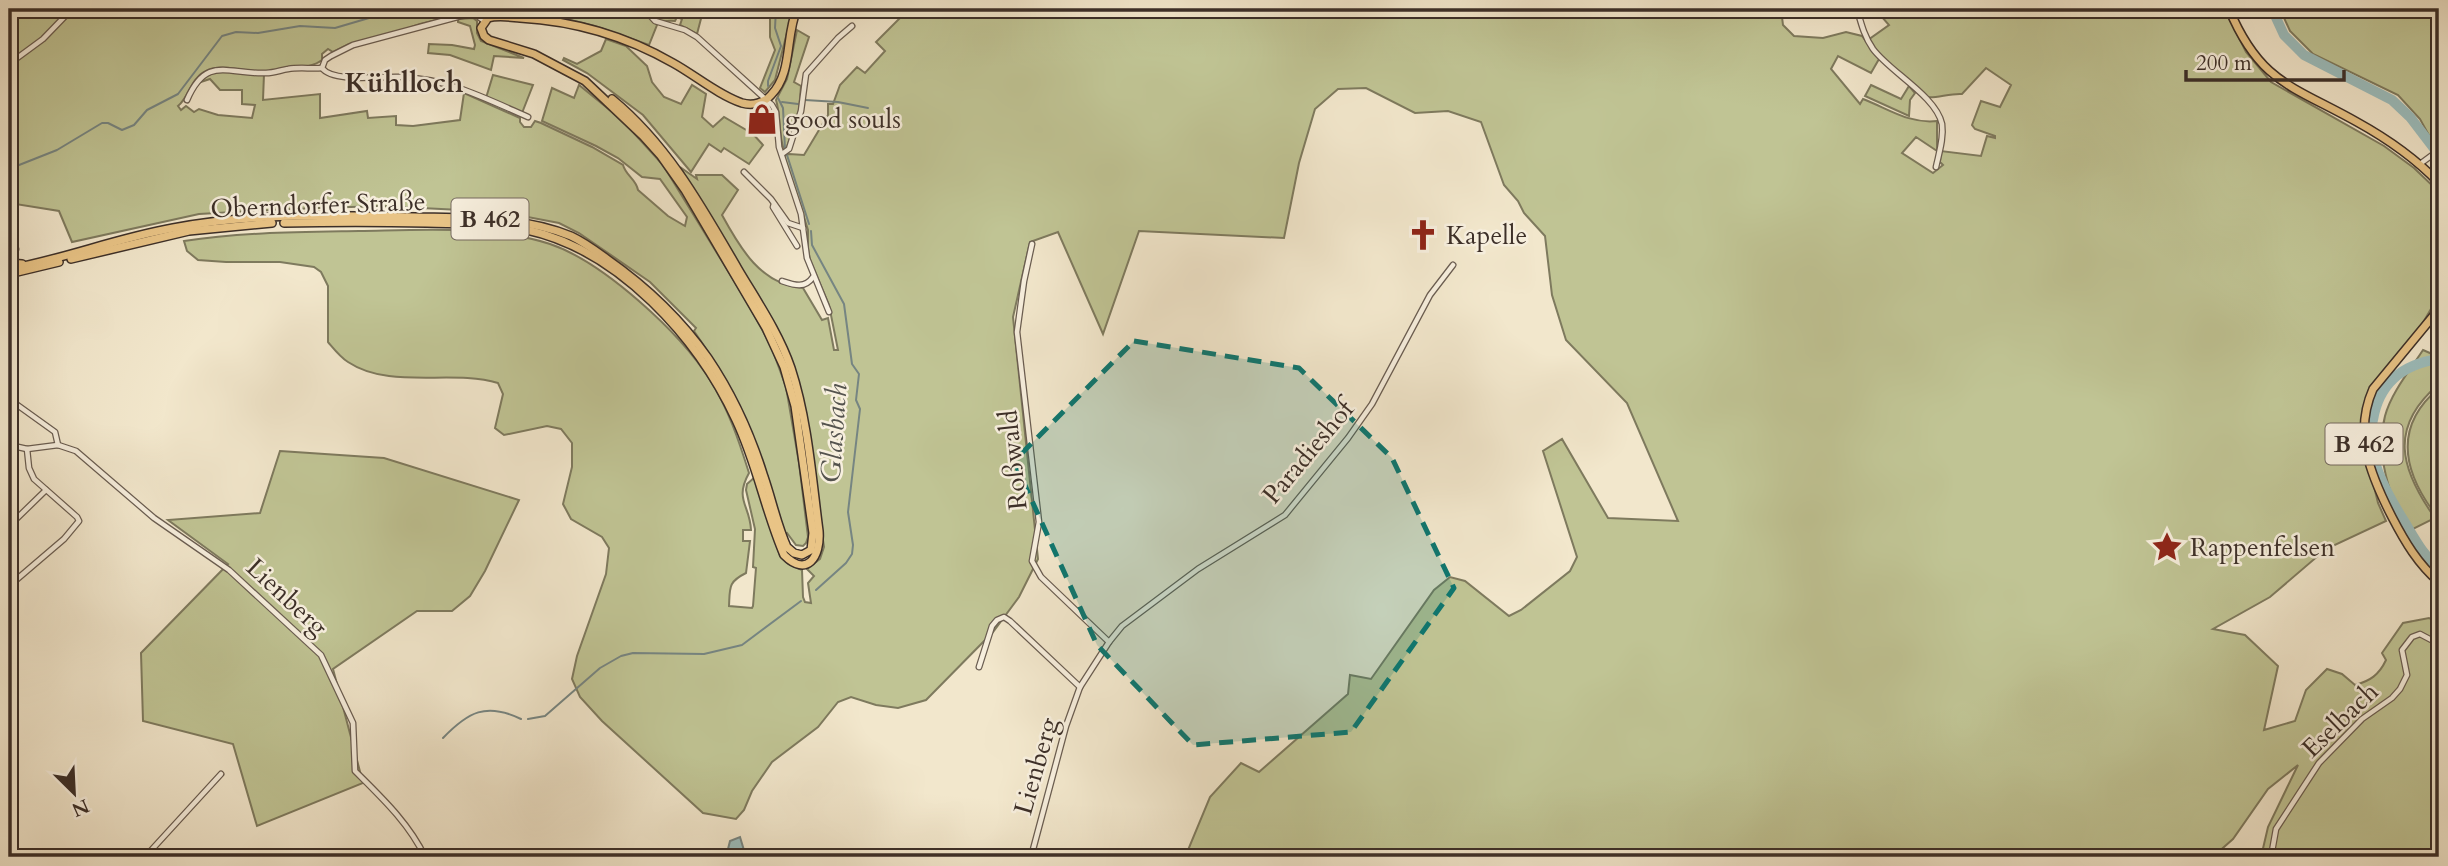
<svg xmlns="http://www.w3.org/2000/svg" width="2448" height="866" font-family="Cardo,serif">
<rect width="100%" height="100%" fill="#f2e7cc"/>
<filter id="stains"><feTurbulence type="fractalNoise" baseFrequency=".00286" numOctaves="4"/><feColorMatrix values="0 0 0 0 .2 0 0 0 0 .09 0 0 0 0 .02 0 0 0 .5 -.17"/></filter>
<radialGradient id="worn" r=".72"><stop offset=".6" stop-color="#630" stop-opacity="0"/><stop offset="1" stop-color="#630" stop-opacity=".3"/></radialGradient>
<!-- green -->
<g fill="#c0c494" stroke="#7e7a5e" stroke-width="2">
<path d="M17,9H640L645,12L626,9L625,13L648,15L657,25L649,45L595,26L546,14L469,12L420,24L383,37L349,44L333,52L328,49L322,54V60C310,70 263,73 247,70C233,69 217,64 204,72C191,79 189,97 178,106L181,110L186,106L194,112L199,109L218,115L252,118L255,105L242,104V90H220L210,79L198,83L199,80L217,71L264,74L263,100L320,94V118L367,111L368,118L396,116V125L413,126L460,120L464,93L520,118V122L524,127H531L535,121L541,123L592,147L623,165C626,176 636,179 638,190L668,216L685,226L687,217L660,179L642,177L618,158L596,146L542,121L552,88L574,98L579,85L622,120L663,165L747,302L771,346L786,387L799,463L808,537L806,543L803,546L796,545L787,533L785,534C763,459 740,395 694,331L696,328L650,282L579,233L559,223L501,212L381,206L290,209L199,214L72,242L59,211L9,203V18Z"/>
<path d="M652,9H731L703,11L697,34L680,25L682,19L677,17L675,21C663,20 654,25 652,9Z"/>
<path d="M770,9H793L775,80L765,92L760,88L775,50L770,37Z"/>
<path d="M894,9H1781L1783,25L1794,36L1823,38L1846,32L1862,36L1879,59L1871,73L1838,56L1831,69L1860,104L1863,99C1889,109 1909,124 1937,121V151L1916,137L1902,153L1933,173L1943,165L1940,162L1941,151L1981,156L1987,136L1995,138V136L1975,129L1972,125L1981,101L2000,107L2011,85L1986,68L1962,94C1950,93 1935,99 1926,97L1880,56L1868,40L1889,25L1875,9H2225L2246,52L2271,82L2384,146L2414,168L2438,191L2439,295L2417,333L2390,372L2370,410L2367,443L2371,474L2378,503L2386,521L2326,549L2270,597L2213,629L2245,635L2278,666L2264,730L2295,721L2306,690L2327,669L2342,674L2355,685C2370,681 2379,675 2386,660L2382,653L2403,623L2429,618L2439,624V857H2261L2268,827L2298,765L2268,789L2233,839L2216,854L2190,857H1194L1188,850L1210,797L1241,763L1259,772L1348,694L1350,675L1371,679L1434,590L1450,577L1465,581L1509,616L1521,610L1570,571L1577,557L1543,451L1562,439L1608,518L1678,521L1627,403L1566,340L1552,295L1545,236L1524,213L1518,201L1504,185L1481,122L1448,111L1415,113L1366,88L1338,89L1315,109L1299,163L1284,238L1139,231L1103,334L1058,232L1030,242L1013,317L1038,559L1019,597L993,632L926,700L898,708L876,705L851,697L838,702L818,727L772,762L752,791L744,810L736,819L703,813L602,721L580,697L572,679L577,656L606,574L609,548L602,537L571,519L563,504L572,467V443L561,429L547,426L504,435L495,428L503,394L498,383C452,369 390,390 348,362C340,357 334,349 328,342V286L321,272L314,267L280,262H226L198,260L187,251L184,241C242,232 301,232 359,231C420,230 492,225 550,244C603,262 680,332 710,380C728,408 739,441 749,473C734,500 750,505 751,530H743V541H750L746,573C728,582 730,587 729,606L752,608L753,606L756,568L753,567L755,529L746,490L747,484L755,477L780,556L788,564L802,570L803,597L805,602L811,603L808,583L814,576L807,569L820,559L824,547L804,411L766,311L680,167L697,179L696,175H722L738,190L722,215C740,248 761,285 803,288L822,320L828,318L834,350H838L829,305L810,260L808,249V230L784,156L789,154L804,155L828,115V104H833L840,85L857,67L865,73L885,51L876,42L901,17Z"/>
<path d="M2280,9H2439V142L2431,139L2420,119L2398,95L2313,54L2290,31Z"/>
<path d="M473,18L477,21V33L481,41L524,58L494,56L491,70L450,55L428,53L429,44L452,45L474,49L475,45L470,26L458,22V19Z"/>
<path d="M797,30L809,37L794,82L801,86L799,110L787,147L784,150C778,133 781,116 776,100L787,79Z"/>
<path d="M606,39L626,46L647,66L652,82L664,97L681,104L692,85L706,94L702,117L713,127L724,117L753,134L763,145L749,164L724,148L721,152L709,144L691,172L643,115L587,73L563,60L564,58L577,64L601,51Z"/>
<path d="M493,75L533,85L522,113L486,98Z"/>
<path d="M1871,85L1901,99L1909,86L1915,93L1910,100L1909,116L1865,96Z"/>
<path d="M2423,350L2439,357V384C2388,427 2400,469 2435,518L2407,532C2390,496 2375,456 2385,416C2391,393 2410,370 2423,350Z"/>
<path d="M2439,388V519C2404,475 2391,428 2439,388Z"/>
<path d="M280,451L384,458L519,500L485,571L470,596L452,611H417L333,669L363,783L257,826L233,744L143,721L141,653L228,564L168,520L260,513Z"/>
</g>
<!-- water -->
<path fill="#9cbebe" stroke="#768582" stroke-width="2" d="M740,837L746,857H726L730,841Z"/>
<g fill="none" stroke-linecap="round" stroke-linejoin="round">
<!-- stream -->
<g stroke="#768582" stroke-width="2">
<path d="M610,9L645,14"/>
<path d="M656,11L673,9"/>
<path d="M768,86V81L781,46L775,28L776,9"/>
<path d="M778,98L783,108L785,149"/>
<path d="M805,100L838,102L868,108"/>
<path d="M782,102L798,104"/>
<path d="M787,155L809,224"/>
<path d="M9,169L57,150L102,123H108L122,130L134,125L147,110L178,94L222,36L236,32L258,33L300,26L335,28L369,18L425,17L461,9"/>
<path d="M811,231L812,245L844,304L852,364L859,374L856,400L860,409L848,512L853,545L852,554L846,563L816,590"/>
<path d="M528,719L545,716L600,668L621,656L633,653L704,654L742,645L801,601"/>
<path d="M443,738C468,712 486,702 521,719"/>
</g>
<!-- river -->
<g stroke="#9cbebe" stroke-width="10">
<path d="M2272,9L2284,35L2304,55L2392,100L2410,117L2439,155"/>
<path d="M2439,359C2403,364 2379,383 2373,420C2371,427 2369,434 2370,441C2374,470 2389,497 2404,521C2415,539 2423,555 2439,569"/>
</g>
<defs>
<g id="street">
<path d="M644,9L655,21L685,30L697,37L772,105L776,112L779,147L801,214L807,258L829,312"/>
<path d="M1857,9C1861,23 1864,36 1873,49C1890,72 1936,96 1942,124C1944,138 1939,153 1936,167"/>
<path d="M484,21L475,14L461,16L353,45L331,56L325,60L322,68C333,83 381,76 400,77C446,78 487,99 528,117"/>
<path d="M9,64L43,39L72,9"/>
<path d="M187,100C207,54 228,75 266,73C274,73 281,70 288,69C299,67 311,69 322,68"/>
<path d="M782,154L789,149L801,111L806,74L838,38L852,26"/>
<path d="M2420,164L2439,150"/>
<path d="M744,172L771,199L788,223L803,228"/>
<path d="M774,204L773,207L797,246"/>
<path d="M1032,244L1024,281L1017,332L1039,522L1032,561L1041,577L1109,642"/>
<path d="M9,250L16,249"/>
<path d="M782,281C794,285 805,289 813,277"/>
<path d="M9,399L55,432L58,445"/>
<path d="M9,445L27,449L58,445L76,451L154,518L229,570L321,655L353,723L355,771C381,797 409,823 425,857"/>
<path d="M9,526L46,490"/>
<path d="M9,586L64,539L79,521L77,517L34,479L29,468L27,449"/>
<path d="M979,667L992,626L997,620L1004,617L1010,621L1080,687"/>
<path d="M145,857L221,774"/>
<path d="M1031,857L1066,726L1080,687L1109,642L1122,626L1198,569L1285,515L1348,438L1372,404L1430,295L1453,265"/>
<path d="M2271,857L2276,829L2319,763L2362,719L2392,698L2400,689L2407,675L2402,650L2412,637L2420,634L2439,644"/>
</g>
<g id="primary">
<path d="M2229,9C2260,83 2293,86 2357,122C2386,138 2416,159 2439,183"/>
<path d="M284,223C332,222 379,222 427,223C460,224 495,223 527,230C619,250 698,338 736,420C757,464 765,511 784,555C807,578 821,557 819,531C812,478 808,420 791,368C779,333 757,301 738,269C702,207 668,145 612,99"/>
<path d="M71,259L189,231L272,223"/>
<path d="M9,263L22,264"/>
<path d="M9,269C64,259 117,238 173,228C252,213 335,215 415,217C467,218 523,216 571,236C584,242 596,251 607,259C647,287 680,318 708,358C733,395 751,435 764,477C772,500 777,525 787,547L794,553L802,555L811,550L813,533L795,406L784,367L766,328L685,190L661,156L643,136L585,81L534,54L489,40L484,36L481,28L488,18C498,15 509,17 520,18C573,21 626,36 673,63C695,75 718,95 742,103C753,106 764,103 771,95C793,73 785,36 797,9"/>
<path d="M9,274L59,262"/>
<path d="M2439,309L2373,389C2353,434 2371,476 2392,517C2405,542 2418,564 2439,582"/>
</g>
</defs>
<!-- street casing -->
<use href="#street" stroke="#6a5d51" stroke-width="7"/>
<!-- primary casing -->
<use href="#primary" stroke="#3c2f28" stroke-width="10"/>
<!-- street -->
<use href="#street" stroke="#f7efde" stroke-width="4.5"/>
<!-- primary -->
<use href="#primary" stroke="#e9c486" stroke-width="7"/>
</g>
<!-- marked area -->
<path fill="#0f766e" fill-opacity="0.2" stroke="#0f766e" stroke-width="5" stroke-dasharray="14 9" stroke-linejoin="round" d="M1134,341L1299,368L1392,458L1454,588L1351,732L1193,745L1097,645L1014,461Z"/>
<!-- icons -->
<defs>
<symbol id="shop-bare" viewBox="-9 -9 18 18"><path d="M-5-2.5h2.3a2.7 3.5 0 0 1 5.4 0H5L5.5 6h-11ZM-1.5-2.5h3a1.5 2.3 0 0 0-3 0Z" fill="#8f2418" stroke="#f7efde" stroke-width="2.5" paint-order="stroke"/></symbol>
<symbol id="church-bare" viewBox="-9 -9 18 18"><path d="M-1.2-6h2.4v3.5h3.3v2.4h-3.3V6h-2.4V-.1h-3.3v-2.4h3.3Z" fill="#8f2418" stroke="#f7efde" stroke-width="2.5" paint-order="stroke"/></symbol>
<symbol id="sight-bare" viewBox="-9 -9 18 18"><path d="M0-6L1.8-2.2L6-1.7L2.9 1.2L3.7 5.4L0 3.3L-3.7 5.4L-2.9 1.2L-6-1.7L-1.8-2.2Z" fill="#8f2418" stroke="#f7efde" stroke-width="2.5" paint-order="stroke"/></symbol>
</defs>
<g fill-rule="evenodd">
<use href="#shop-bare" x="740" y="97" width="44" height="44"/>
<use href="#church-bare" x="1401" y="213" width="44" height="44"/>
<use href="#sight-bare" x="2145" y="525" width="44" height="44"/>
</g>
<g text-anchor="middle" dominant-baseline="central" stroke-width="5" stroke-linejoin="round" paint-order="stroke">
<!-- shield labels -->
<g fill="#f7efde" stroke="#74695f" stroke-width="2">
<rect x="451.5" y="198.5" width="77" height="41" rx="5"/>
<rect x="2325.5" y="423.5" width="77" height="41" rx="5"/>
</g>
<g font-size="24" font-weight="bold" fill="#3c2f28">
<text x="490" y="219">B 462</text>
<text x="2364" y="444">B 462</text>
</g>
<!-- poi labels -->
<g font-size="26" fill="#3c2f28" stroke="#f7efde" text-anchor="start">
<text x="785" y="119">good souls</text>
<text x="1446" y="235">Kapelle</text>
<text x="2190" y="547">Rappenfelsen</text>
</g>
<!-- street labels -->
<g font-size="26" fill="#3c2f28" stroke="#f7efde">
<text transform="translate(318 205) rotate(-2)">Oberndorfer Straße</text>
<text transform="translate(1308 452) rotate(-50)">Paradieshof</text>
<text transform="translate(1013 460) rotate(-96)">Roßwald</text>
<text transform="translate(287 597) rotate(43)">Lienberg</text>
<text transform="translate(2340 720) rotate(-44)">Eselbach</text>
<text transform="translate(1036 766) rotate(-74)">Lienberg</text>
</g>
<!-- neighbourhood labels -->
<g font-size="28" font-weight="bold" fill="#3c2f28" stroke="#f7efde">
<text x="404" y="83">Kühlloch</text>
</g>
<!-- water labels -->
<g font-size="28" font-style="italic" fill="#54534e" stroke="#f7efde">
<text transform="translate(834 433) rotate(-86)">Glasbach</text>
</g>
</g>
<!-- margin -->
<rect width="2448" height="866" fill="none" stroke="#f2e7cc" stroke-width="35"/>
<rect x="10" y="10" width="2427" height="845" fill="none" stroke="#3c2f28" stroke-width="3.5"/>
<rect x="18" y="18" width="2413" height="831" fill="none" stroke="#3c2f28" stroke-width="2"/>
<!-- north arrow -->
<g transform="translate(74 793) rotate(156)" stroke="#f7efde" stroke-width="5" paint-order="stroke">
<path d="M0-5L12 26L0 18L-12 26Z" fill="#3c2f28"/>
<text y="-10" font-size="19" font-weight="bold" text-anchor="middle" fill="#3c2f28">N</text>
</g>
<!-- scale -->
<path d="M2186 70v10h158v-10" fill="none" stroke="#3c2f28" stroke-width="3.5"/>
<text x="2196" y="70" font-size="21" fill="#3c2f28" stroke="#f7efde" stroke-width="5" paint-order="stroke">200 m</text>
<rect width="100%" height="100%" filter="url(#stains)"/>
<rect width="100%" height="100%" fill="url(#worn)"/>
</svg>
